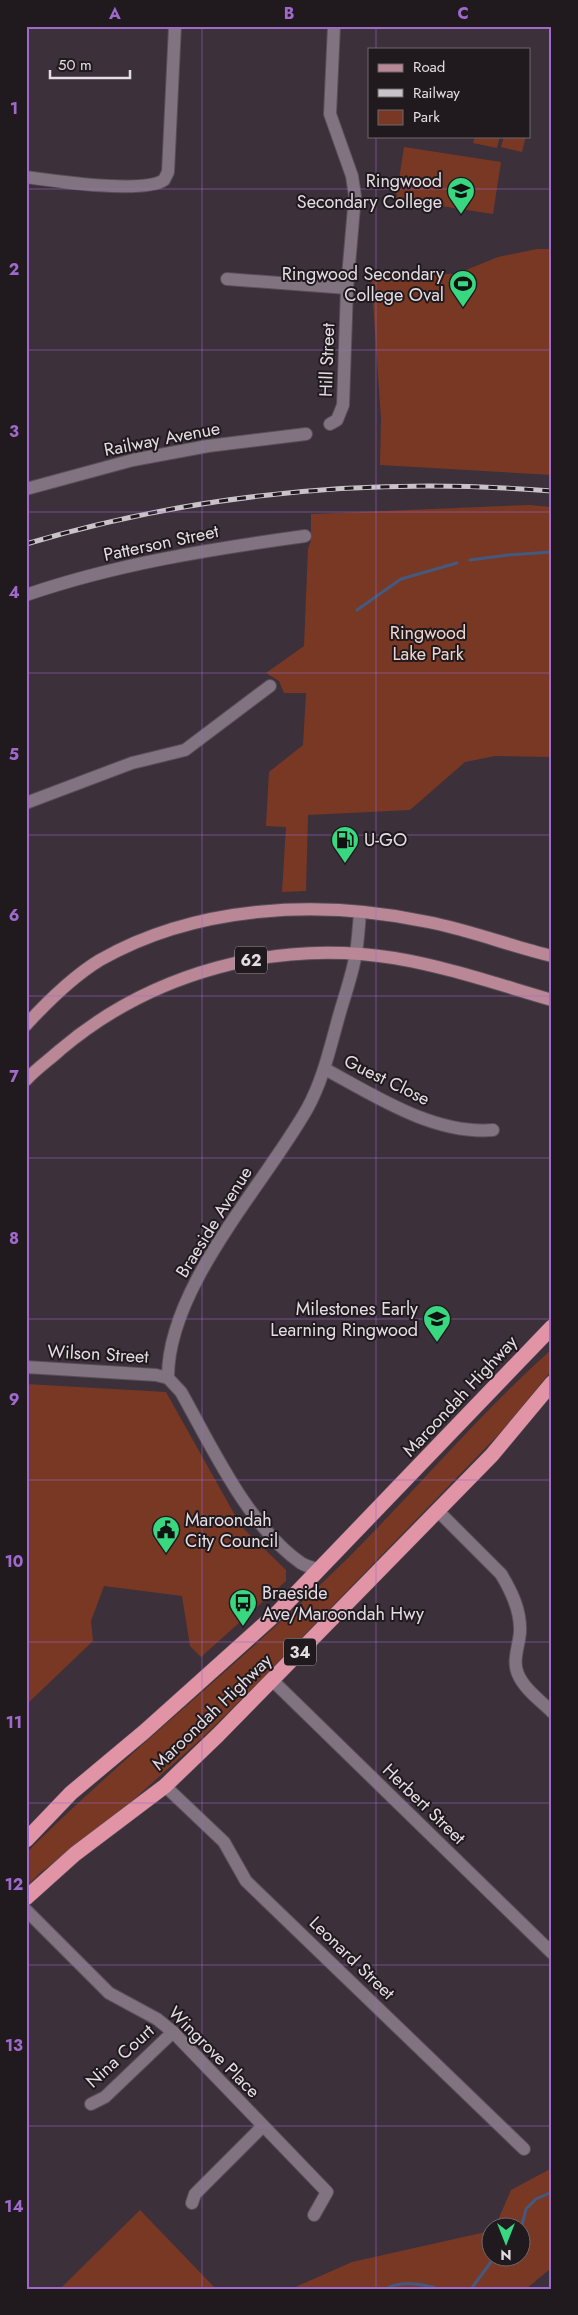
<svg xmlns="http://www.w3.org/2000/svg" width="578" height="2315" font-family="Jost,sans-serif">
<rect width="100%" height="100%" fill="#3c303b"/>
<!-- green -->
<g fill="#793823">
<path d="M475,136H500L497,148L473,143Z"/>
<path d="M504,136H526L522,152L501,147Z"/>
<path d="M404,147L501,162L493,214L396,199Z"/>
<path d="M537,249H552V475L380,465L381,419L371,273L456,274L498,257Z"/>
<path d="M529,505L552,507V757L495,756L465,762L410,810L308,815L306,891L282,892L286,827L266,826L269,772L303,745L306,693H284L279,681L266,673L304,646L308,549L311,540V514Z"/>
<path d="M552,1349V1370L502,1431L253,1688L202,1738L131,1802L40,1873L26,1887V1853C120,1760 223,1677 319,1586C400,1510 469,1423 552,1349Z"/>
<path d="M26,1384L166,1392L241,1526L286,1570V1581L201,1657L190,1646L182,1596L104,1586L91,1621L93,1641L26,1705Z"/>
<path d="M552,2168V2271L550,2269L526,2289H291L352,2262L490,2231V2258H520V2228L495,2227L511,2190Z"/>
<path d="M140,2210L216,2289H60Z"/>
</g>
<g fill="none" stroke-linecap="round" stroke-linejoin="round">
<!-- stream -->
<g stroke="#44597f" stroke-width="3">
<path d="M470,560L508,555L552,552"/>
<path d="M357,610L401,579L457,563"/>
<path d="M520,2233L526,2209L536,2199L552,2192"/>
<path d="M386,2289C399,2280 424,2284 438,2289"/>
<path d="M471,2289L494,2258"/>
</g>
<defs>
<g id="minor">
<path d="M26,177C54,181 143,194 164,180L168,172L175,26"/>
<path d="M227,279L347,288"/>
<path d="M330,424L337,420L343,405L347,288L355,196L352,176L330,114L334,26"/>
<path d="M26,489L133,460L208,446L306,434"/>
<path d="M26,595C116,564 211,549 305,536"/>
<path d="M26,803L132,763L185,750L270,686"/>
<path d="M325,1069C375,1096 434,1135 493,1130"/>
<path d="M26,1367L156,1375L168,1378"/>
<path d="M438,1511L501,1574C512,1592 521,1611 520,1632C519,1646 512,1661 518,1674C524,1689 541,1701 552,1712"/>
<path d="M319,1570C313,1568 306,1566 301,1563C248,1526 212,1447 181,1392L168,1378C167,1288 264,1185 307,1109C322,1082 329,1052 337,1023C343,1000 352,977 356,953C358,940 359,926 360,912"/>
<path d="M272,1680L552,1953"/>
<path d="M165,1786L224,1842L246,1881L524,2149"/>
<path d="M26,1910L109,1993L157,2019L173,2032L327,2192L314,2215"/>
<path d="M91,2104L105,2097L173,2032"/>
<path d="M192,2203L195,2194L263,2126"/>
</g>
<g id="major">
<path d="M26,1025C48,1001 72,977 100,960C197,905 320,899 428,922C470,930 510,946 552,956"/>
<path d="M26,1080C36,1069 49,1060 60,1050C152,972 276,939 394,958C448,967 500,985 552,1000"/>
</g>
<g id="highway">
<path d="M26,1840L71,1793L144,1732L279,1611L552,1327"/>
<path d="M26,1898L75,1854L165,1786L218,1735L492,1455L552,1383"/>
</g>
</defs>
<!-- minor casing -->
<use href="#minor" stroke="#594f58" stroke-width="14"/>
<!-- major casing -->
<use href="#major" stroke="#594f58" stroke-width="14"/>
<!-- highway casing -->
<use href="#highway" stroke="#594f58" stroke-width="16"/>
<!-- minor -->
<use href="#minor" stroke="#817380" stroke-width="12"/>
<!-- major -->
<use href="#major" stroke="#ba8797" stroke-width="12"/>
<!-- highway -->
<use href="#highway" stroke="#e094a6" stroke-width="15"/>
<defs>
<path id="rail" d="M26,544C197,493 374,477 552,491"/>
</defs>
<!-- rail casing -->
<use href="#rail" stroke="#cac2c9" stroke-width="5"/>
<!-- rail -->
<use href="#rail" stroke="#201a1f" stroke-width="3" stroke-dasharray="9" stroke-linecap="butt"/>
</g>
<!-- grid -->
<path fill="none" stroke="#a06acc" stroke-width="1" stroke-opacity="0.55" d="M202,26V2289M376,26V49M376,136V2289M26,189H552M26,350H552M26,512H552M26,673H552M26,835H552M26,996H552M26,1158H552M26,1319H552M26,1480H552M26,1642H552M26,1803H552M26,1965H552M26,2126H552"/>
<!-- icons -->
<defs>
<symbol id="school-pin" viewBox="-11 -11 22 30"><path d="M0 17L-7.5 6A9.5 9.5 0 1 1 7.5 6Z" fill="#38d880" stroke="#201a1f"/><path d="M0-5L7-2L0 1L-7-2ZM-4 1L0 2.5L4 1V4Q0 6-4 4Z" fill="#111"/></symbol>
<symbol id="stadium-pin" viewBox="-11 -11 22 30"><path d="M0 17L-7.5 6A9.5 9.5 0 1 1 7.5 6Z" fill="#38d880" stroke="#201a1f"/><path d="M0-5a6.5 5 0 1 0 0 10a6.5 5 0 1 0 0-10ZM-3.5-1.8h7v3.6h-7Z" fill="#111"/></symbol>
<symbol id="fuel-pin" viewBox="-11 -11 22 30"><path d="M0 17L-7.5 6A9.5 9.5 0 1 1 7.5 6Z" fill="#38d880" stroke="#201a1f"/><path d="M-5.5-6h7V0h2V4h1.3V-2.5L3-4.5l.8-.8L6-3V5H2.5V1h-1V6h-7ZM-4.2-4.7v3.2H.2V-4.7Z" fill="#111"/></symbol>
<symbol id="civic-pin" viewBox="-11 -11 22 30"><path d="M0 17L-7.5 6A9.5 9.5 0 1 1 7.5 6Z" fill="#38d880" stroke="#201a1f"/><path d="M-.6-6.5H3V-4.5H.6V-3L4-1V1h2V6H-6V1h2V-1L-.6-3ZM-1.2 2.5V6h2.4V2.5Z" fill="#111"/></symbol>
<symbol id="bus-pin" viewBox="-11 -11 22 30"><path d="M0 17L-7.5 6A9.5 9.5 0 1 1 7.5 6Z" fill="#38d880" stroke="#201a1f"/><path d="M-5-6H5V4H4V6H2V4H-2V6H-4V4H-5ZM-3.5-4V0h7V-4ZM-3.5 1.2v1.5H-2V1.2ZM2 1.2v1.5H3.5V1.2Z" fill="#111"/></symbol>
</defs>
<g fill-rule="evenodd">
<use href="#school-pin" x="445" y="175" width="32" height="43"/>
<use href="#stadium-pin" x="447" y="268" width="32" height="43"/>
<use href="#fuel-pin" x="329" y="824" width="32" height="43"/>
<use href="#school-pin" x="421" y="1303" width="32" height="43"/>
<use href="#civic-pin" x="150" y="1514" width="32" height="43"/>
<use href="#bus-pin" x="227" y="1587" width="32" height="43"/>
</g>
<g text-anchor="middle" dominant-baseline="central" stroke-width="4" stroke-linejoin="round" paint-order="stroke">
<!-- shield labels -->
<g fill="#201a1f" stroke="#a9a2a8" stroke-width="1">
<rect x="235" y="946.5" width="32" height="27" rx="4"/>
<rect x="284" y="1638.5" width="32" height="27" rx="4"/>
</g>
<g font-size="16" font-weight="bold" fill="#e4dde3">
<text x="251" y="960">62</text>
<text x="300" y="1652">34</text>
</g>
<!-- poi labels -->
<g font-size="18" fill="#e4dde3" stroke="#201a1f" text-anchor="end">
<text x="442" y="181">Ringwood<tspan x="442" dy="21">Secondary College</tspan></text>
<text x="444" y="274">Ringwood Secondary<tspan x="444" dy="21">College Oval</tspan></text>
<text x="364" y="840" text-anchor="start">U-GO</text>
<text x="418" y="1309">Milestones Early<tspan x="418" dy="21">Learning Ringwood</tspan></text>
<text x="185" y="1520" text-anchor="start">Maroondah<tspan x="185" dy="21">City Council</tspan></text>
<text x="262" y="1593" text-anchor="start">Braeside<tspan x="262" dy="21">Ave/Maroondah Hwy</tspan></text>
</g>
<!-- street labels -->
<g font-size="18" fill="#e4dde3" stroke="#201a1f">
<text transform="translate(327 360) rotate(-88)">Hill Street</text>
<text transform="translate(162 439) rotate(-11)">Railway Avenue</text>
<text transform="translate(161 543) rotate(-12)">Patterson Street</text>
<text transform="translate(387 1080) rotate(26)">Guest Close</text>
<text transform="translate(214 1222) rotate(-58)">Braeside Avenue</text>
<text transform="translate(98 1354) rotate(3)">Wilson Street</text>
<text transform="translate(460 1396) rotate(-47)">Maroondah Highway</text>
<text transform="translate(212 1712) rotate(-44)">Maroondah Highway</text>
<text transform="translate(424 1804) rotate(44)">Herbert Street</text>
<text transform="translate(352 1958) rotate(44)">Leonard Street</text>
<text transform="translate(214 2052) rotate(45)">Wingrove Place</text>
<text transform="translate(120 2056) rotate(-42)">Nina Court</text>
</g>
<!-- park labels -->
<g font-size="18" fill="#efd5cc" stroke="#201a1f">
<text x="428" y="633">Ringwood<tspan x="428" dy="21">Lake Park</tspan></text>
</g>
</g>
<!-- border -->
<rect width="578" height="2315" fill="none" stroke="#201a1f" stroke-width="55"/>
<!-- legend -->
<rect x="368" y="48" width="162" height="90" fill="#201a1f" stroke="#6e686d"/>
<rect x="378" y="64" width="25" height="8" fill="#ba8797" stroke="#6e686d"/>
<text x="413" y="72" font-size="15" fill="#e4dde3">Road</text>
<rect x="378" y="89" width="25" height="8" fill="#cac2c9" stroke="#6e686d"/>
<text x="413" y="98" font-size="15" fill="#e4dde3">Railway</text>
<rect x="378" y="110" width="25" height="15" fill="#793823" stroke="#6e686d"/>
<text x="413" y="122" font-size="15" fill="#e4dde3">Park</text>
<!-- north arrow -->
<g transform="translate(506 2242) rotate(180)"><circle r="24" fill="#201a1f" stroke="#6e686d"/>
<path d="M0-4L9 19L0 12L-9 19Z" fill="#38d880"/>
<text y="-8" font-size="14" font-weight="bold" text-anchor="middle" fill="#e4dde3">N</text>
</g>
<!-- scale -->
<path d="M50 70v8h80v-8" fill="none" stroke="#e4dde3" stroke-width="2.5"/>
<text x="58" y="70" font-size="15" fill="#e4dde3" stroke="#201a1f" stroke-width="4" paint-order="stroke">50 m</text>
<rect x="28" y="28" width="522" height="2260" fill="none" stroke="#a06acc" stroke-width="2"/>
<g font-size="16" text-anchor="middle" font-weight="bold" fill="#a06acc">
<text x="115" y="19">A</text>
<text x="289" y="19">B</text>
<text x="463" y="19">C</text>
<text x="14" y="114">1</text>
<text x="14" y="275">2</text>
<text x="14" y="437">3</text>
<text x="14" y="598">4</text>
<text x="14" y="760">5</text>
<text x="14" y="921">6</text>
<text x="14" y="1082">7</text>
<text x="14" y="1244">8</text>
<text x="14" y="1405">9</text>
<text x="14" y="1567">10</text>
<text x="14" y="1728">11</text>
<text x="14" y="1890">12</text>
<text x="14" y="2051">13</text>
<text x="14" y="2212">14</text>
</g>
</svg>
